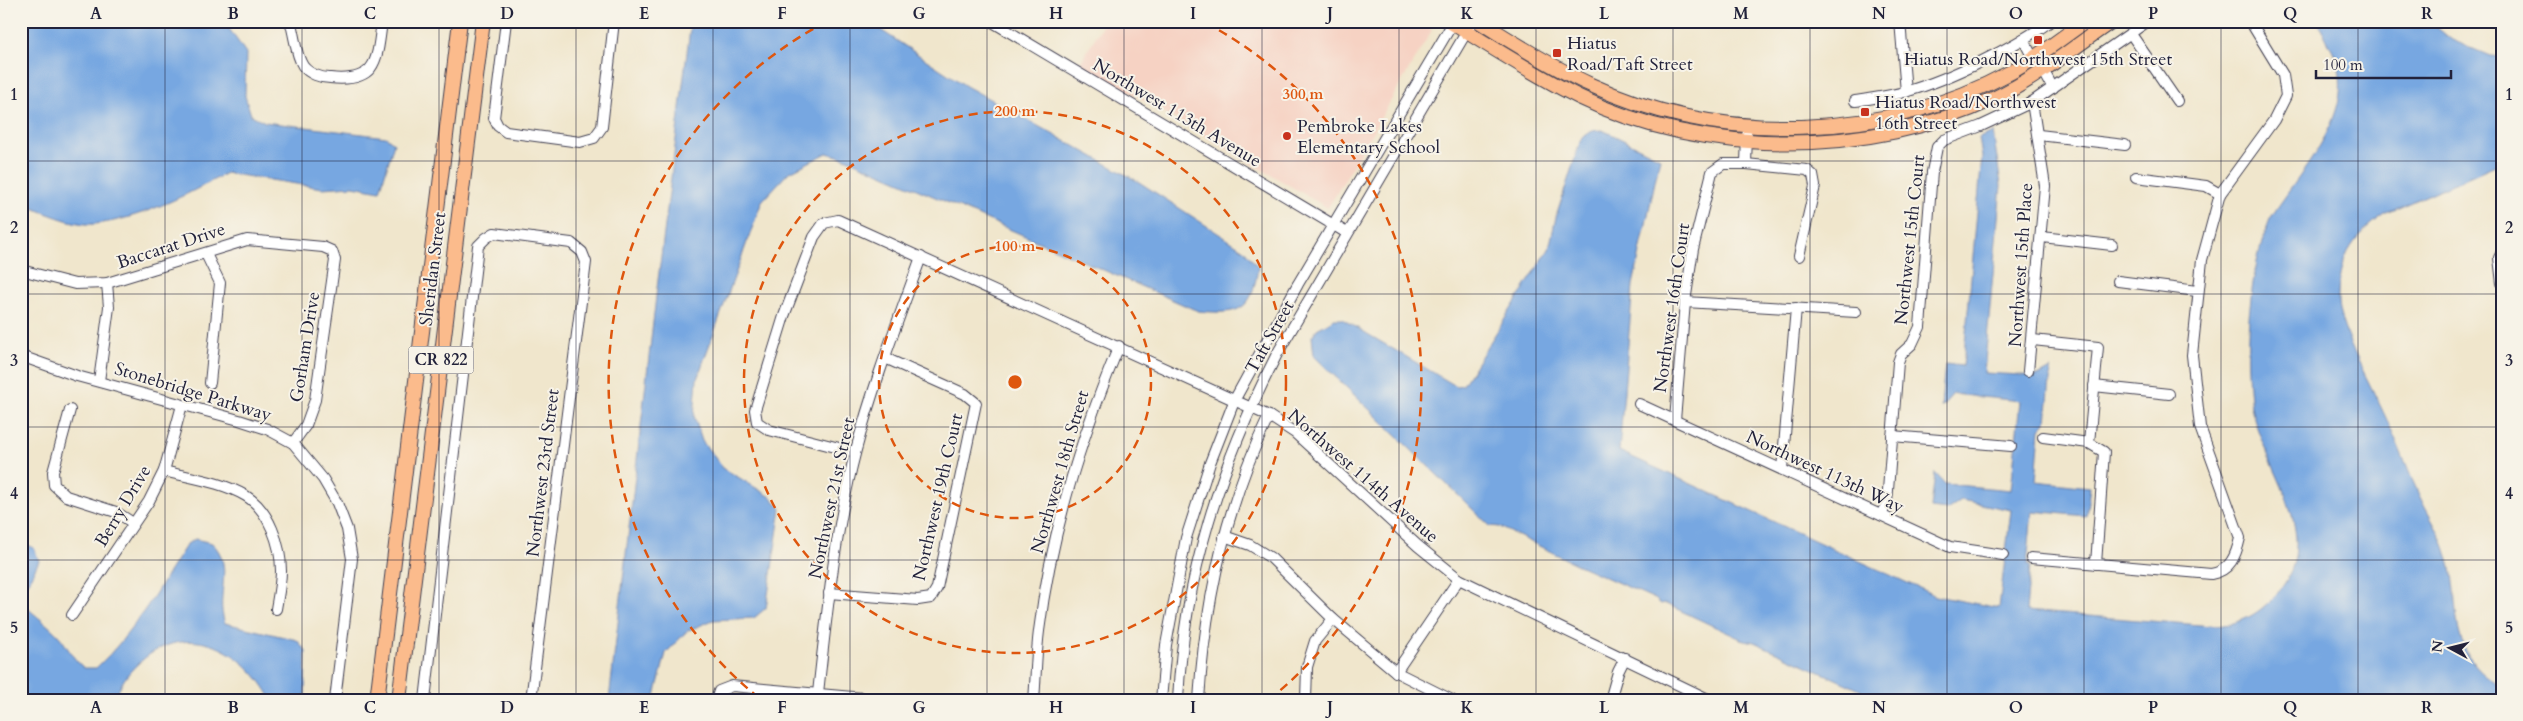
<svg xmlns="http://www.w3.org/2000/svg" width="2523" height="721" font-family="Cardo,serif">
<rect width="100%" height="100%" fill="#f7f3e8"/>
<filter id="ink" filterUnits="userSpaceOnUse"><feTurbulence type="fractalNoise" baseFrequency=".02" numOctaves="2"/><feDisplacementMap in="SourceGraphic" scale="10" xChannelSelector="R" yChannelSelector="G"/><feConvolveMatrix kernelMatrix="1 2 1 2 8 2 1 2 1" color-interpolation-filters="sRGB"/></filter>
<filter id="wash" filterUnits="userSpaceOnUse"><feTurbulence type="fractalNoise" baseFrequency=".0096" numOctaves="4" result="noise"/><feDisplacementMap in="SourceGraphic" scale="20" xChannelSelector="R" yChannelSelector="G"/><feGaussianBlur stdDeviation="1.12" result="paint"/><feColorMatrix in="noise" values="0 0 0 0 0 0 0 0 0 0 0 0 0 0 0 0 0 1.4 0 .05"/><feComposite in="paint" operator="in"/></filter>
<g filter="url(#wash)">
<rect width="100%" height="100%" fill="#f0e6cc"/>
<!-- built -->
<path fill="#f6d2c3" d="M1105,21H1418L1432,30L1328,208L1080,63Z"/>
<!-- water -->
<g fill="#77a7e1" stroke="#4c648e">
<path d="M21,21H220L230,30L246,53L245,96L251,115L265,122L386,137L394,143L380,191L353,186L322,188L226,173C190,194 137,220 95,224C72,226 43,211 21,204Z"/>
<path d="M691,21H867L966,86L1139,182L1244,250L1258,267C1252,311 1241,315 1198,311L845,158L827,153L788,173L762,201L697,379L694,416L702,441L723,468L771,497L781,508L766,608L754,618L713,620L687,631L666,653L654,700H609L657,288Z"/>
<path d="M2316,21H2429L2452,40L2490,56L2502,57V162L2385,214C2351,238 2337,260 2338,302C2339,329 2374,391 2386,418C2398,443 2407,469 2419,495C2426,511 2436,526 2443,542C2467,598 2437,649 2502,686V700H1882L1754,642L1741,639L1664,603L1661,604L1655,599L1576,564L1500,527L1490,526L1314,356L1312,336L1317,329L1333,320V319H1342L1456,386L1463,385L1549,249L1556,217L1581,139L1592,131L1601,130L1609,133L1660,158L1633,285L1619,451L1936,596L1999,608L2011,510L1961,500L1947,510L1931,508L1935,473L1945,484L2011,490L2020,401L1953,394L1941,407L1945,364L1963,366L1982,157L1979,138L1993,132L2001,185L1984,373L2038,376L2051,369L2046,422L2040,429L2036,481L2090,487L2086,516L2032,511L2027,565L2030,566L2026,611L2213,626C2238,625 2256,616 2273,598C2333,536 2258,464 2250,399C2244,343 2249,271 2270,219C2301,169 2367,105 2329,44C2325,37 2322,27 2316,21Z"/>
<path d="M195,539L212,543C236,566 214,596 225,623L297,640L306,651L305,700H272C245,649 188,619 140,662C128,672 119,685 115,700H21V542L34,548L39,561C12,612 23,600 58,635C68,646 70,656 84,668H96C134,633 159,587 187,544Z"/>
</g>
</g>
<g filter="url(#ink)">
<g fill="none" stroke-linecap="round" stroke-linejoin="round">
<defs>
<g id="minor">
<path d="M290,21C295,35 295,54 303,66C309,74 321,78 330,78C377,83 377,61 382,21"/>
<path d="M506,21L494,118L498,126L506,132L580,142L594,138L602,127L614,21"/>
<path d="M991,21L1347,233"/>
<path d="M1900,21L1906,92"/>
<path d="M2131,34L2177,101"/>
<path d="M2023,39L2033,58"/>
<path d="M2043,70L2053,88"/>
<path d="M1855,101C1873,98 1891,96 1908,91C1950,79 2015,47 2051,21"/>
<path d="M2039,135L2125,145"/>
<path d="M1746,164L1747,135"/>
<path d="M2136,177L2206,186L2220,194"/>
<path d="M2042,237L2112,245"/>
<path d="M2502,252L2499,258L2502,283"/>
<path d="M206,254L220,283L210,383"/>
<path d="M21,270L75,284L107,283L247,240L323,247L332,251L335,260L315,400L306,425L293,443"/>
<path d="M2118,281L2197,291"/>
<path d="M1685,302L1856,312"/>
<path d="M2033,340L2098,347L2089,443L2104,452L2096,564"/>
<path d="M21,356L77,376L239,420L267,429L293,443L323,479L337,503L347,529L352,559L335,700"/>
<path d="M2028,371L2045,186L2032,102"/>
<path d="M99,381L109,307L107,283"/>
<path d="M2094,386L2169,394"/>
<path d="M1639,404L1950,547L2003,555"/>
<path d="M70,410L53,472L54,485L66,496L116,512L133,523"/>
<path d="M1675,420L1685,302L1693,249L1712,172L1723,164H1746L1807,170L1813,175L1815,186L1799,256"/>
<path d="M1892,436L2011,446"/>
<path d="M2043,437L2089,443"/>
<path d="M855,452L769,430L757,422L755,410L784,316L814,237L824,223L838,220L1269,416L1295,433L1418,546L1459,579L1710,700"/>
<path d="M1782,469L1796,308"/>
<path d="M164,471C191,478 222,482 246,496C269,510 281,545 281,571C281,583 278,597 276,609"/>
<path d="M1881,515L1887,503L1898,362L1901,354L1912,344L1920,327L1932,172L1937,147L1944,140L1981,126L2032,102L2148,21"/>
<path d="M1224,536L1250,545L1271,558L1333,619L1396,672L1452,700"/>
<path d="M2031,558L2211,574C2230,571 2236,556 2240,538L2200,427L2192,355L2202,260L2220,194L2274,120L2286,96L2283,75L2250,21"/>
<path d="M829,593L918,600L931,598L937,588L976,403L965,394L885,358"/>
<path d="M72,615L149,501L164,471L182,405"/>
<path d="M1396,672L1459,579"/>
<path d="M818,693C827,612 835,530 856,450C873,385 898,321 921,257"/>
<path d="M425,700L478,246L486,238L494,233L571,243L582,252L586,262L531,700"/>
<path d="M716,700L719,691L732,686L886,700"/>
<path d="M1034,700C1036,677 1036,654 1039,631C1051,533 1081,437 1119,346"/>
<path d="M1161,700L1166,645L1186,538L1210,463L1235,399L1298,284L1454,21"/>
<path d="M1178,700C1184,575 1221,464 1277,354L1473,21"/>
<path d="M1199,700C1205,601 1226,505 1269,416"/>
<path d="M1306,700L1307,667L1315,641L1333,619"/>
<path d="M1610,700L1618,672L1625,658"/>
</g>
<g id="major">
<path d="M1449,21C1492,47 1534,75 1579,97C1703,158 1871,157 1995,98C2038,78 2073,47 2112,21"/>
<path d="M1479,21C1515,44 1552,67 1591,85C1721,145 1884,141 2011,72C2037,58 2061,38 2086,21"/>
<path d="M377,700L460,21"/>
<path d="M399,700L483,21"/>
</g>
</defs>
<!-- minor casing -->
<use href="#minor" stroke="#413f51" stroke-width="12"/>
<!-- major casing -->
<use href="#major" stroke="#413f51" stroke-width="16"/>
<!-- minor -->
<use href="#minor" stroke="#fff" stroke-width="10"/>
<!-- major -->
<use href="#major" stroke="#fbbb8c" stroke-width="14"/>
</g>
</g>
<!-- grid -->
<path fill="none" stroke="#22223b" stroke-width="1" stroke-opacity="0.55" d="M165,21V700M302,21V700M439,21V700M576,21V700M713,21V700M850,21V700M987,21V700M1124,21V700M1262,21V700M1399,21V700M1536,21V700M1673,21V700M1810,21V700M1947,21V700M2084,21V700M2221,21V700M2358,21V700M21,161H2502M21,294H2502M21,427H2502M21,560H2502"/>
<!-- distance rings -->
<g fill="none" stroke="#de560e" stroke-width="2.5" stroke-dasharray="9 6">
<circle cx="1015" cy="382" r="136"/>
<circle cx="1015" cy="382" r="271"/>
<path d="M759 698A407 407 0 0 1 824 23M1206 23A407 407 0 0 1 1271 698"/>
</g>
<!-- markers -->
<g fill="#c8321e" stroke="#f7f3e8" stroke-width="2">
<rect x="2033" y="35" width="10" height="10" rx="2.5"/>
<rect x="1552" y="48" width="10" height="10" rx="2.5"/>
<rect x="1860" y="107" width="10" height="10" rx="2.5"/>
<circle cx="1287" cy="136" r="5"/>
</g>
<g text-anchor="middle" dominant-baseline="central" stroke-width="4" stroke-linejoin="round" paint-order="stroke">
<!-- shield labels -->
<rect fill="#f7f3e8" stroke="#62616f" stroke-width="1" x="408.5" y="346.5" width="65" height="27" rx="4"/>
<g font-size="16" font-weight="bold" fill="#22223b">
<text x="441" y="360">CR 822</text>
</g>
<!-- poi labels -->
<g font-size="18" fill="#22223b" stroke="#f7f3e8" text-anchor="start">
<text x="1567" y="43">Hiatus<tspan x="1567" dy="21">Road/Taft Street</tspan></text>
<text x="2038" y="59" text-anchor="middle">Hiatus Road/Northwest 15th Street</text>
<text x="1875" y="102">Hiatus Road/Northwest<tspan x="1875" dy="21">16th Street</tspan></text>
<text x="1297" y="126">Pembroke Lakes<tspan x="1297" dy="21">Elementary School</tspan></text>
</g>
<!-- street labels -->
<g font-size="18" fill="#22223b" stroke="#f7f3e8">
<text transform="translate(1177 113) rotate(31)">Northwest 113th Avenue</text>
<text transform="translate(1910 240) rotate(-84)">Northwest 15th Court</text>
<text transform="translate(171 246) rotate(-18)">Baccarat Drive</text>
<text transform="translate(2021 265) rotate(-86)">Northwest 15th Place</text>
<text transform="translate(433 269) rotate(-83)">Sheridan Street</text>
<text transform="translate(1672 308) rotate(-82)">Northwest 16th Court</text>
<text transform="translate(1270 337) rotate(-61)">Taft Street</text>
<text transform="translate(305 347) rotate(-81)">Gorham Drive</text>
<text transform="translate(193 392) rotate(17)">Stonebridge Parkway</text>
<text transform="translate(1060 472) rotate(-74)">Northwest 18th Street</text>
<text transform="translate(1825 472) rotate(25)">Northwest 113th Way</text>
<text transform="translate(543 473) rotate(-83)">Northwest 23rd Street</text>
<text transform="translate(1363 476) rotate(41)">Northwest 114th Avenue</text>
<text transform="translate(938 497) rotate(-77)">Northwest 19th Court</text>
<text transform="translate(832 498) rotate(-78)">Northwest 21st Street</text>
<text transform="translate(123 506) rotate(-59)">Berry Drive</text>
</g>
</g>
<circle cx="1015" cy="382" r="8" fill="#de560e" stroke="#f7f3e8" stroke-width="2.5"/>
<g font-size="15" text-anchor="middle" font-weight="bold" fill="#de560e" stroke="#f7f3e8" stroke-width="4" stroke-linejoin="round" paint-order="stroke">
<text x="1303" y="99">300 m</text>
<text x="1015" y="116">200 m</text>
<text x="1015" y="251">100 m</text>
</g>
<!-- margin -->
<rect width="2523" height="721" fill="none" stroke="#f7f3e8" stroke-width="55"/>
<!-- north arrow -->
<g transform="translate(2450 648) rotate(277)" stroke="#f7f3e8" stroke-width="4" paint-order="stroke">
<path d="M0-4L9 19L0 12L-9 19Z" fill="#22223b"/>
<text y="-8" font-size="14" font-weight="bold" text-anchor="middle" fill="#22223b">N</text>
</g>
<!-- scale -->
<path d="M2316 70v8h135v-8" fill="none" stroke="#22223b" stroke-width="2.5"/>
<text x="2323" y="70" font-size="15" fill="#22223b" stroke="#f7f3e8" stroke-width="4" paint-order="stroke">100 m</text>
<rect x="28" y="28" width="2468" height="666" fill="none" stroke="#22223b" stroke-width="2"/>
<g font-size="16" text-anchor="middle" font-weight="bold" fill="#22223b">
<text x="96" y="19">A</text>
<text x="233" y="19">B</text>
<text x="370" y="19">C</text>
<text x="507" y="19">D</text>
<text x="644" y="19">E</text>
<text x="782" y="19">F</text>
<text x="919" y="19">G</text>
<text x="1056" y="19">H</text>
<text x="1193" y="19">I</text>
<text x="1330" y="19">J</text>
<text x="1467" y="19">K</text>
<text x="1604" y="19">L</text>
<text x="1741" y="19">M</text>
<text x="1879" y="19">N</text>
<text x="2016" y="19">O</text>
<text x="2153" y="19">P</text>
<text x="2290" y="19">Q</text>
<text x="2427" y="19">R</text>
<text x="14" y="100">1</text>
<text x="2509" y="100">1</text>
<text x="14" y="233">2</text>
<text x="2509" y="233">2</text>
<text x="14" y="366">3</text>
<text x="2509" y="366">3</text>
<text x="14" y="499">4</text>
<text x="2509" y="499">4</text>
<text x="14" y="633">5</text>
<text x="2509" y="633">5</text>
<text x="96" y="713">A</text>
<text x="233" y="713">B</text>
<text x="370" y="713">C</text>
<text x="507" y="713">D</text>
<text x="644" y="713">E</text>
<text x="782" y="713">F</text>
<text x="919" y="713">G</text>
<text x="1056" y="713">H</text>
<text x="1193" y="713">I</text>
<text x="1330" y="713">J</text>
<text x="1467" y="713">K</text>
<text x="1604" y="713">L</text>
<text x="1741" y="713">M</text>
<text x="1879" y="713">N</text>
<text x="2016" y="713">O</text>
<text x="2153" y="713">P</text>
<text x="2290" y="713">Q</text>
<text x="2427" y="713">R</text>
</g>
</svg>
